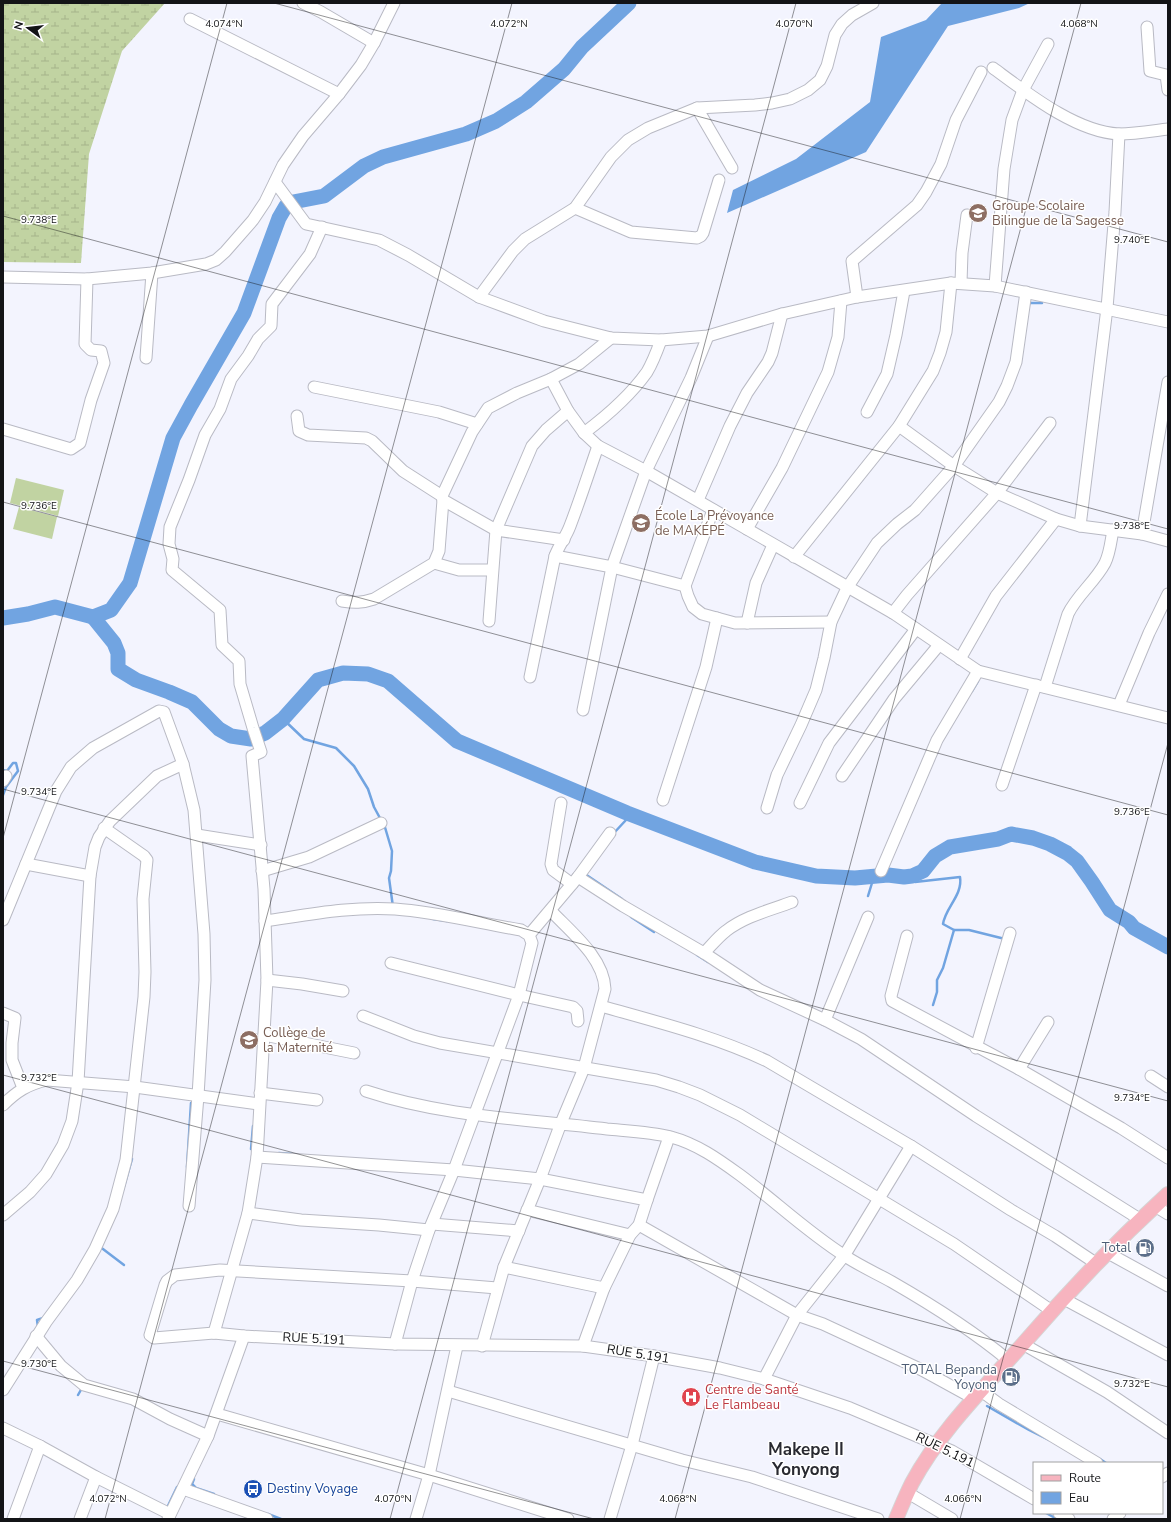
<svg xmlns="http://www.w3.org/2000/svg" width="1171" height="1522" font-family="'Nunito Sans',sans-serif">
<defs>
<pattern id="wetland-marsh" width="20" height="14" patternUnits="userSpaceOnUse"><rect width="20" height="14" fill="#c1d3a2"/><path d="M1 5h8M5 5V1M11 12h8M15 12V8" fill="none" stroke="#a5b48b"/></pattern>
</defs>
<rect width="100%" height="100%" fill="#f3f4fe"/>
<!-- wetland -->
<path fill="url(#wetland-marsh)" d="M3,3H165L122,51L89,154L81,263L3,262Z"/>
<!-- pitch -->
<g fill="#c1d3a2">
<path d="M16,478L64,490L58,516L10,503Z"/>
<path d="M19,507L57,517L52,539L13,529Z"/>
</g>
<!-- water -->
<path fill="#71a4e1" d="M942,3H1030L1019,8L948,26L866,152L727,213L733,190L796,159L870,102L881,37L926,20Z"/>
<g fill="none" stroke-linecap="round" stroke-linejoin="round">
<!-- stream -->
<g stroke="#71a4e1" stroke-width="2.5">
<path d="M1027,303H1042"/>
<path d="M972,691L978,681"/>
<path d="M283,719L304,739L336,748L354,766L368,789L374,807L381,820"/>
<path d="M3,770L7,771L13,763H16L18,771L6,787L3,795"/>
<path d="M384,824L392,851L391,871L389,878L393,907"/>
<path d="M613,834L626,820L627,813"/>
<path d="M585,874L622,899"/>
<path d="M906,877L915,882L960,877C963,895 945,908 943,924L954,930H969L1005,939"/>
<path d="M868,896L872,883V877"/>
<path d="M631,917L654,932"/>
<path d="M433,919L447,921"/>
<path d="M697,955L708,962"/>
<path d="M933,1005L937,992V980L943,968L954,930"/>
<path d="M251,1149L253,1126"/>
<path d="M279,1153L292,1154"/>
<path d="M187,1167L191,1103"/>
<path d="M123,1190L132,1159"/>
<path d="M99,1246L124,1265"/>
<path d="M38,1327L37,1320L43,1318"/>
<path d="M78,1395L82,1388"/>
<path d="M987,1406L1029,1430L1049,1440"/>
<path d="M1100,1459L1106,1463"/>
<path d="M194,1479L192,1484L196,1488L214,1494"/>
<path d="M166,1510L177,1487"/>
<path d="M1046,1513L1057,1519"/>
<path d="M268,1514L281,1519"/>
</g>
<!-- river -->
<g stroke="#71a4e1" stroke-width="15">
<path d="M93,617L114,643L118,653V669L136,680L169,692L192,702L219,729L231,736L251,739L265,733L283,719L318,680L343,673L368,674L388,681L457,741L627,813L755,862L816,876L855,878L888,875L904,877L912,876L923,871L935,856L950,847L998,839L1011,834L1033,838L1050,844L1067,853L1077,861L1092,882L1110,910L1129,922L1134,928L1168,947"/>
<path d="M3,618L28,614L55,607L93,617L111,610L130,583L173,438L191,405L244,313L279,218L286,206L293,202L324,196L364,166L383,157L466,134L496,121L526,102L564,69L582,47L629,3"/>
</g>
<defs>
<g id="minor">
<path d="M303,3L321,12L374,43"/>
<path d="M190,19L339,94"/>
<path d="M1147,27L1150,71L1166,75L1168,90"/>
<path d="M993,68C1027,93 1076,132 1119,134C1135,134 1152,131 1168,129"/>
<path d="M697,108L732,168"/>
<path d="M275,182L306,224L379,240L408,255L479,297L544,321L611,338L661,340L708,336L782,314L857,297L951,283L995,286L1168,322"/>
<path d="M575,208L631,232L697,238L701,236L703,233L719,180"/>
<path d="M3,277L87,279L152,273L206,264L216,260L225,252L253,220L265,202L283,165L303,136L339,94L361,65L374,43L394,3"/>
<path d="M961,283L962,253L967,215"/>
<path d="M995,286L1004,169L1012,120L1023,90L1048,44"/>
<path d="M479,297L513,251L525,239L575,208L611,157L628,140L648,128L697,108L755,105L772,103L790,99L808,90L820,80L827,66L835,35L842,24L852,15L873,3"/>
<path d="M857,297L852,261L917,205L926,192L941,164L956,120L981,72"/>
<path d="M146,358L152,273"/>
<path d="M551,379L568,411L584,433L598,446L646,471L893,613L978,671L1168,718"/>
<path d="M314,387L439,412L477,424"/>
<path d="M867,412L887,374L896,335L904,291"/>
<path d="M297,416L299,431L308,435L366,438L372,441L403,471L442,496"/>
<path d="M899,426L954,466L997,493L1056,519L1080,526L1142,534L1168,541"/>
<path d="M3,429L71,449L80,443L91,400L104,363L101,351L91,350L85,344L87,279"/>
<path d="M584,433C608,415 630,396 647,372C653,362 657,351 661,340"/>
<path d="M443,500L496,530L564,540"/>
<path d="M698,500L730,426L747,393L768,362L772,353L782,314"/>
<path d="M1080,526L1107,308L1115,212L1119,134"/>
<path d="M747,529L782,468L828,372L838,337L841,301"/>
<path d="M1142,534L1168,382"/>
<path d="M555,556L612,567L685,586L688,596L693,607L702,614L735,623L831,622"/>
<path d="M794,557L899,426L933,371L940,353L946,332L951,283"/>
<path d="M434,563L459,570H492"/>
<path d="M685,586L713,510"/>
<path d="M342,601C354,603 362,603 374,599L434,563L439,551L443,500L442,496L472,432L488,408L517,393L551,379L579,364L611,338"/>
<path d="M893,613L907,595L997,493L1050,423"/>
<path d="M489,621L496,530L532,446L546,430L568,411"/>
<path d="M747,623L756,583L773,545"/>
<path d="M960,659L996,596L1056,519"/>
<path d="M530,677L555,556C559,545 566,537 570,526C580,500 589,472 598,446"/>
<path d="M1045,687L1068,614C1077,595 1095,582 1105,563C1110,553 1111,540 1113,530"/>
<path d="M1119,705L1149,633L1168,594"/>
<path d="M583,710L612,567L646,471L691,378L708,336"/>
<path d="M842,776L894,699L939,645"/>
<path d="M3,781L6,776"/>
<path d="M1002,785L1036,685"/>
<path d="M663,800L706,667L717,618"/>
<path d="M561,803L551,864L553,870L572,884"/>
<path d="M800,803L829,743L916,629"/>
<path d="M767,808L777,775L801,725L816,690L824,658L831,622L847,588L877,543L897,524L915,510L954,466L999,402L1007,386L1016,362L1026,292"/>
<path d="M197,835L261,845"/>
<path d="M26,864L90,876"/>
<path d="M262,871L309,857L381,823"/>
<path d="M881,871L937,740L978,671"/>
<path d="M578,877L623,906L704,953L760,990L825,1020L861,1039L976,1116L1141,1220"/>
<path d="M3,920L56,791L71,767L93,748L159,711L164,712L183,764L194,810L204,934L205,980L198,1096L189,1206"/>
<path d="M265,921C307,915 352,906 395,909C437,912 479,923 521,930L529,935L532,943L519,995L573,1007L577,1011L578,1021"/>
<path d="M529,935L578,877L610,833"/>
<path d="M907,936L891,996L892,1001L1019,1069L1121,1128L1168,1158"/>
<path d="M704,953C711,946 718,937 726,931C745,916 771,910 792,902"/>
<path d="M391,963L519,995L454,1170L429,1230L412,1281L395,1344"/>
<path d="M267,980L302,984L343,991"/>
<path d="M601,1006C657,1022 714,1036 767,1061L911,1146L1011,1210L1055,1236L1097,1264"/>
<path d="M3,1013L15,1018L12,1043V1060L23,1088"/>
<path d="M363,1016L414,1036L440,1043L656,1080L679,1087L700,1095L740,1115L954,1244L1052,1311"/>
<path d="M825,1020L868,917"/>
<path d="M264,1035L354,1053"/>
<path d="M976,1048L1010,933"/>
<path d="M1019,1069L1048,1022"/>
<path d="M1151,1076L1168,1087"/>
<path d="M366,1091C444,1117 526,1119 607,1129C628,1131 651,1132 671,1137C697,1144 718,1159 740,1175C775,1201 807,1232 845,1256C860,1266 876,1273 892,1282C932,1305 972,1330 1008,1360"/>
<path d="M260,1093L317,1100"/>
<path d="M3,1105C16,1092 28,1084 47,1080L135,1087L259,1104"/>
<path d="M257,1157L454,1170L540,1179L647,1200L639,1225L630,1235L604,1288L583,1346"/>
<path d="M647,1200L669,1137"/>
<path d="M1155,1206L1168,1214"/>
<path d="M527,1210L630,1235"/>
<path d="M248,1213L301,1220L379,1225L429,1230"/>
<path d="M3,1215L30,1192L46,1174L63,1145L72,1121L78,1082L90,876L95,847L99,837L110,821L157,776L183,764"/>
<path d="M432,1224L519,1231"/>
<path d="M639,1225L797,1315L823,1324L922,1370L973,1398"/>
<path d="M1108,1253L1168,1286"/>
<path d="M504,1267L604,1288"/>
<path d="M497,1288L412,1281L220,1270L175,1275L167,1281L165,1285L150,1335L154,1338L214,1333L244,1336L395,1344L583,1346L654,1356L720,1368L764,1379L850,1408L952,1451L1034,1499"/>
<path d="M1064,1299L1168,1355"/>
<path d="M214,1333L248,1213L257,1157L267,980L264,889L252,756L261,752L253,728L240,684L239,661L222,645L220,610L172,570L173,559L169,544L170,527L189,480L205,435L220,409L231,379L248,356L258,339L271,326L272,304L310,254L322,227"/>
<path d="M36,1336L61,1366L84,1385L133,1399L170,1419L208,1436"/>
<path d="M1023,1344L1107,1392L1168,1433"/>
<path d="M482,1346L504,1267L540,1179L561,1123L584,1068L605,989C604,958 571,932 551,911"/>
<path d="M764,1379L797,1315L844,1256L911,1146"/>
<path d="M3,1390L46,1322L77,1280L95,1249L113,1209L126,1160L144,997L145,972L143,899L147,860L144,856L104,828"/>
<path d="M980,1390L999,1404L1097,1463"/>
<path d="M448,1391L682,1460L752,1477L878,1519"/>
<path d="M217,1414L429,1475L568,1519"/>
<path d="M3,1428L40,1446L96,1477L170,1514"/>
<path d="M1162,1477L1168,1473"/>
<path d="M183,1489L267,1519"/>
<path d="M908,1493L952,1519"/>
<path d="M1059,1513L1069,1519"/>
<path d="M13,1519L40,1446"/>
<path d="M80,1519L96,1477"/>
<path d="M168,1519L208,1436L244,1336"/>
<path d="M416,1519L429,1475L457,1346"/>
<path d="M610,1519L632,1445L654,1356"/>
<path d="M1113,1519L1120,1513"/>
</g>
<path id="major" d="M896,1519C901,1507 906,1495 912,1483C940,1431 984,1388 1023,1344C1068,1292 1117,1241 1168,1194"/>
</defs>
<!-- minor casing -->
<use href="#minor" stroke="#b9bac4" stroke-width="13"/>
<!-- major casing -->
<use href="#major" stroke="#d5d5d5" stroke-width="16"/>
<!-- minor -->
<use href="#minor" stroke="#fff" stroke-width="11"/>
<!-- major -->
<use href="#major" stroke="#f7b4bf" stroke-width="14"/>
</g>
<!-- ticks -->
<path fill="none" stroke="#131417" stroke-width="1" stroke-opacity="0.45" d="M274,3L1168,242M3,216L1168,529M3,502L1168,815M3,789L1168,1101M3,838L227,3M3,1075L1168,1387M3,1361L594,1519M105,1519L512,3M390,1519L796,3M675,1519L1081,3M960,1519L1168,743"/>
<!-- icons -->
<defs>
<symbol id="school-disc" viewBox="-11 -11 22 22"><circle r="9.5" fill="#8d6e63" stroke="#fff"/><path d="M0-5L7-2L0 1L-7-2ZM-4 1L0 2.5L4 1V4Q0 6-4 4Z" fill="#fff"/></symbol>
<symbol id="fuel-disc" viewBox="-11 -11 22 22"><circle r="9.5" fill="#5c6f8a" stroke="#fff"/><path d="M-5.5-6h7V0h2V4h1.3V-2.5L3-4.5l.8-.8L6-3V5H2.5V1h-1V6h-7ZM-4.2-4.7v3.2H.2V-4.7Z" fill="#fff"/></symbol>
<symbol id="hospital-disc" viewBox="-11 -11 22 22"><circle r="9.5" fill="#e0444e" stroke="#fff"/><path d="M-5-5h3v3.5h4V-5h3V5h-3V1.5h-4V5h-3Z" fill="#fff"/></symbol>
<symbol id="bus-disc" viewBox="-11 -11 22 22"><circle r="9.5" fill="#1a4fb4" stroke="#fff"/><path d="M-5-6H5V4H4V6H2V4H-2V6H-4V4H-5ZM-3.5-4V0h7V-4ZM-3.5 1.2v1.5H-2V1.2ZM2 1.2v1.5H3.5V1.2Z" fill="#fff"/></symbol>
</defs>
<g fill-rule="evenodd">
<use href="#school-disc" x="967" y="202" width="22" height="22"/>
<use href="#school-disc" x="630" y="512" width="22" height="22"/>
<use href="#school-disc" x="238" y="1029" width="22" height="22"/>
<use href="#fuel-disc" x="1134" y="1237" width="22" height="22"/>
<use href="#fuel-disc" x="1000" y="1366" width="22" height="22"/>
<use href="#hospital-disc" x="680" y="1386" width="22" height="22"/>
<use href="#bus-disc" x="242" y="1478" width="22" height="22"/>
</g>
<g text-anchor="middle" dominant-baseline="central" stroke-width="3" stroke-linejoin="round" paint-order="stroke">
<!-- education labels -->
<g font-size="13" fill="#785e54" stroke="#fff" text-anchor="start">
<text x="992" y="206">Groupe Scolaire<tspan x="992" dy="15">Bilingue de la Sagesse</tspan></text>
<text x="655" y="516">École La Prévoyance<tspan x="655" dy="15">de MAKÉPÉ</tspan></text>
<text x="263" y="1033">Collège de<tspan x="263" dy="15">la Maternité</tspan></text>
</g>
<!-- service labels -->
<g font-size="13" fill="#4e5e75" stroke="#fff" text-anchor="end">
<text x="1131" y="1248">Total</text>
<text x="997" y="1370">TOTAL Bepanda<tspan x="997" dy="15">Yoyong</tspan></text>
</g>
<!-- street labels -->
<g font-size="13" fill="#131417" stroke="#fff">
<text transform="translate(314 1339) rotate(3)">RUE 5.191</text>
<text transform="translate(638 1354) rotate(9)">RUE 5.191</text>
<text transform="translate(945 1450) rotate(26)">RUE 5.191</text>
</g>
<!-- health labels -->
<g font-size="13" fill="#be3a42" stroke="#fff" text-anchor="start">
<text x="705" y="1390">Centre de Santé<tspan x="705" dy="15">Le Flambeau</tspan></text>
</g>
<!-- transit labels -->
<g font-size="13" fill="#164399" stroke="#fff" text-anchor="start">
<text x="267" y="1489">Destiny Voyage</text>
</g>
<!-- district labels -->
<g font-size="17" font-weight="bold" fill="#292a31" stroke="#fff">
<text x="806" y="1449">Makepe II<tspan x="806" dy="20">Yonyong</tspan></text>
</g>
</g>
<g font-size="10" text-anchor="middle" fill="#131417" stroke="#fff" stroke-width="3" stroke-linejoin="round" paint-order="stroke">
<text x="224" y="27">4.074°N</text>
<text x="509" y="27">4.072°N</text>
<text x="794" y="27">4.070°N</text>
<text x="1079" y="27">4.068°N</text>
<text x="39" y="223">9.738°E</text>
<text x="1132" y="243">9.740°E</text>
<text x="39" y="509">9.736°E</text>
<text x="1132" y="529">9.738°E</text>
<text x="39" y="795">9.734°E</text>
<text x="1132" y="815">9.736°E</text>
<text x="39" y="1081">9.732°E</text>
<text x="1132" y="1101">9.734°E</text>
<text x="39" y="1367">9.730°E</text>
<text x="1132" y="1387">9.732°E</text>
<text x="108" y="1502">4.072°N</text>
<text x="393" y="1502">4.070°N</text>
<text x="678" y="1502">4.068°N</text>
<text x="963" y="1502">4.066°N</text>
</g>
<!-- border -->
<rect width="1171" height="1522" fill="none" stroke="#131417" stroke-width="8"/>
<!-- legend -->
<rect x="1033" y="1462" width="130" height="52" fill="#ffffff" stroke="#a1a1a2"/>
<rect x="1041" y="1475" width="20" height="6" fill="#f7b4bf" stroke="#a1a1a2"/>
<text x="1069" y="1482" font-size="12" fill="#131417">Route</text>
<rect x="1041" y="1492" width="20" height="12" fill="#71a4e1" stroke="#a1a1a2"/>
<text x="1069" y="1502" font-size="12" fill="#131417">Eau</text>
<!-- north arrow -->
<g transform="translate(28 28) rotate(285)" stroke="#ffffff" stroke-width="3" paint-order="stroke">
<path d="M0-3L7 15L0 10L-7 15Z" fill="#131417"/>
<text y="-6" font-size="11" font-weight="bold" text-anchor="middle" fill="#131417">N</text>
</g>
</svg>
